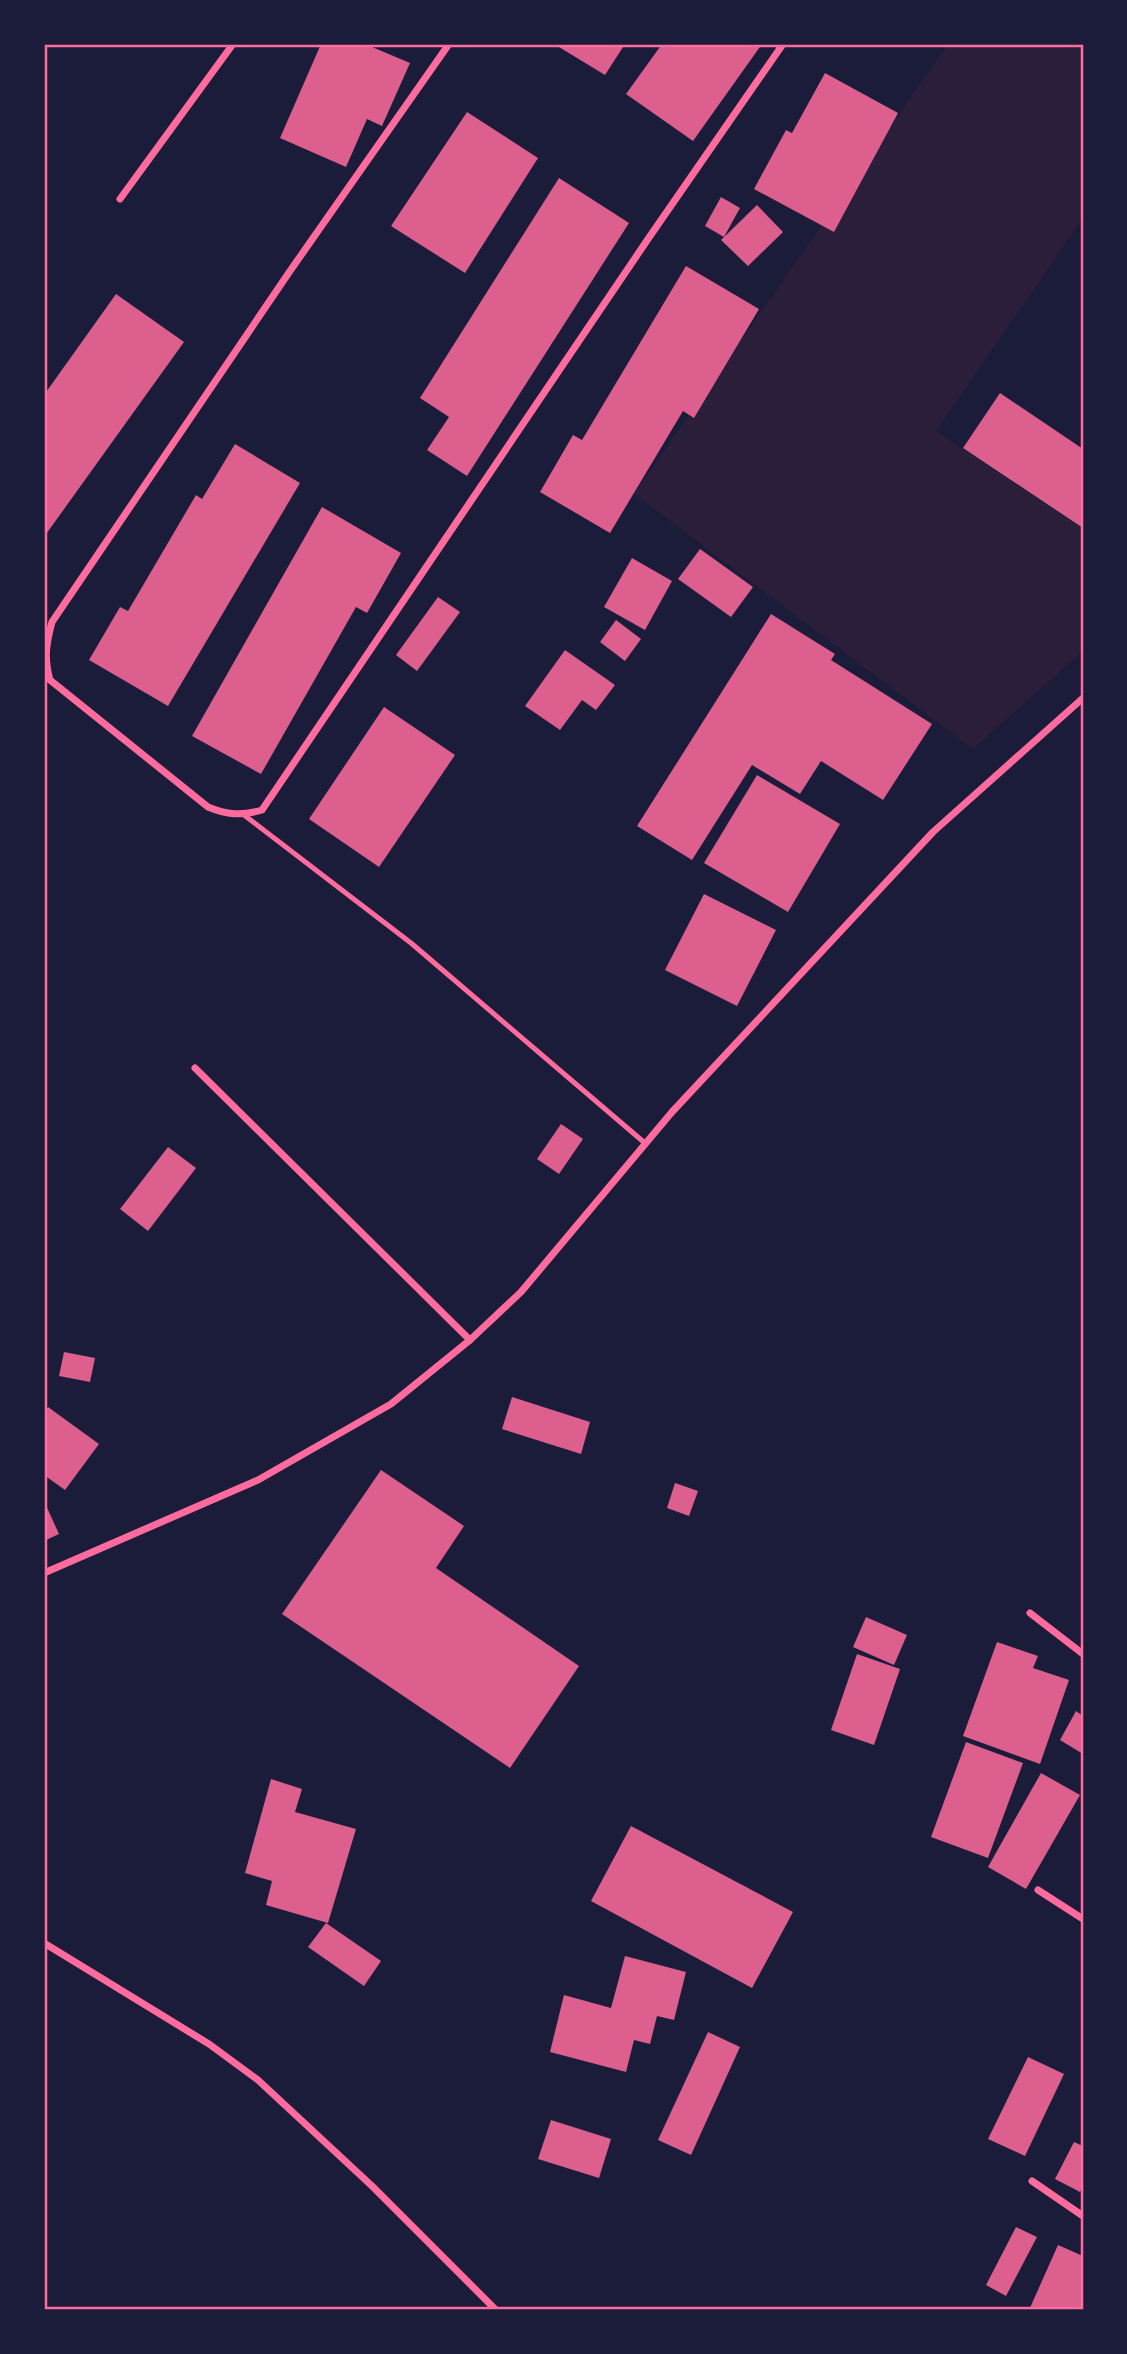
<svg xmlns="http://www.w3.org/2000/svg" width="1127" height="2354" font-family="'Noto Sans',sans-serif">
<rect width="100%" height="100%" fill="#1b1b3a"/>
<!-- green -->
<path fill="#2a1e3b" d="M948,44H1083V218L936,431L1083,529V651L973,749L634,494Z"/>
<!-- building -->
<g fill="#dd5f8e">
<path d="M321,44H365L410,63L382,126L367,119L346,167L280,138Z"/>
<path d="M554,44H625L605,75Z"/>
<path d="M662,44H762L693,141L626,94Z"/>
<path d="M825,73L898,113L834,232L754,189L786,130L792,133Z"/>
<path d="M467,112L538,158L465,273L391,226Z"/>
<path d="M559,178L629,223L467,476L427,450L449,417L420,398Z"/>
<path d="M721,197L740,208L724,237L705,226Z"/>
<path d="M757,205L783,232L748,266L721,240Z"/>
<path d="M686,266L759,309L694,418L683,411L610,533L540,492L573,435L582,440Z"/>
<path d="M116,294L184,342L44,537V395Z"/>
<path d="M1000,393L1083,449V528L963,448Z"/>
<path d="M235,444L300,483L168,706L89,660L120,607L128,611L196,495L202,499Z"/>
<path d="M322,507L401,553L367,613L356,607L261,774L192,736Z"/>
<path d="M700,549L753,587L731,617L678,579Z"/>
<path d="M632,558L672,581L645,630L604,607Z"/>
<path d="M438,597L460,612L417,671L396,655Z"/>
<path d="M771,614L835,654L831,660L932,724L883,800L821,761L800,794L752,765L692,860L637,826Z"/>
<path d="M616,620L641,639L625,661L600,642Z"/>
<path d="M565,650L615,685L596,710L582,700L560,730L525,706Z"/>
<path d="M384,707L455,755L379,867L309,819Z"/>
<path d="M757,775L840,824L788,912L704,863Z"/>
<path d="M704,894L776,930L737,1006L665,970Z"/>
<path d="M561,1124L583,1139L559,1174L537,1159Z"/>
<path d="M168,1147L196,1168L148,1231L120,1209Z"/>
<path d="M64,1352L95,1358L90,1382L59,1376Z"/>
<path d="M512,1397L590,1422L581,1454L502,1429Z"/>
<path d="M48,1407L99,1444L65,1490L44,1475V1413Z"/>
<path d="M381,1470L464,1526L436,1568L579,1666L510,1768L282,1614Z"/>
<path d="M675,1483L698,1491L689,1516L667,1508Z"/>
<path d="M44,1501L59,1534L44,1541Z"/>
<path d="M866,1617L907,1635L894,1665L853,1647Z"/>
<path d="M997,1642L1038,1656L1033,1668L1069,1680L1040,1764L963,1736Z"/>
<path d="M857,1654L900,1669L874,1745L831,1730Z"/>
<path d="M1076,1711L1083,1716V1754L1060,1740Z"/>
<path d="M966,1742L1023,1763L988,1858L931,1837Z"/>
<path d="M1041,1773L1080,1795L1026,1889L988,1867Z"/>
<path d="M271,1779L302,1789L295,1812L356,1829L328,1923L266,1905L272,1881L245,1873Z"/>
<path d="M631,1826L793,1912L752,1988L591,1901Z"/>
<path d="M326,1923L381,1961L364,1986L308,1947Z"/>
<path d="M625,1956L686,1972L674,2020L657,2016L650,2044L634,2040L626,2072L550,2052L564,1995L611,2008Z"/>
<path d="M708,2032L740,2047L691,2155L658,2140Z"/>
<path d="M1028,2057L1064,2074L1025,2156L988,2139Z"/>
<path d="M551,2120L611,2139L599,2178L538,2159Z"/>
<path d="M1074,2142L1083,2146V2185L1080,2192L1055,2179Z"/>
<path d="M1016,2227L1037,2237L1006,2296L986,2285Z"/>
<path d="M1058,2245L1083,2256V2310H1029Z"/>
</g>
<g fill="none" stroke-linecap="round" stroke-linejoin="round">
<!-- service -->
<path stroke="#ff6b9d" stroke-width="5" d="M244,815L411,943L646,1144"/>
<!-- minor -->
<g stroke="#ff6b9d" stroke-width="7">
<path d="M449,44L290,271L52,622C46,644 44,659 50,680L208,807C227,815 241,816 262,810L648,239L783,44"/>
<path d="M120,199L233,44"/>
<path d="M195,1068L470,1340"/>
<path d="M44,1573L258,1480L391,1404L470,1340L521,1292L672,1112L933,832L1083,698"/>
<path d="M1030,1613L1083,1654"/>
<path d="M1038,1890L1083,1919"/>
<path d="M44,1943L209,2044L258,2080L372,2186L496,2310"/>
<path d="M1032,2181L1083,2216"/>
</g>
</g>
<!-- border -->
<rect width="1127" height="2354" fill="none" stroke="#1b1b3a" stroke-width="91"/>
<rect x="46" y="46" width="1036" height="2262" fill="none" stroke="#ff6b9d" stroke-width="2.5"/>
</svg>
